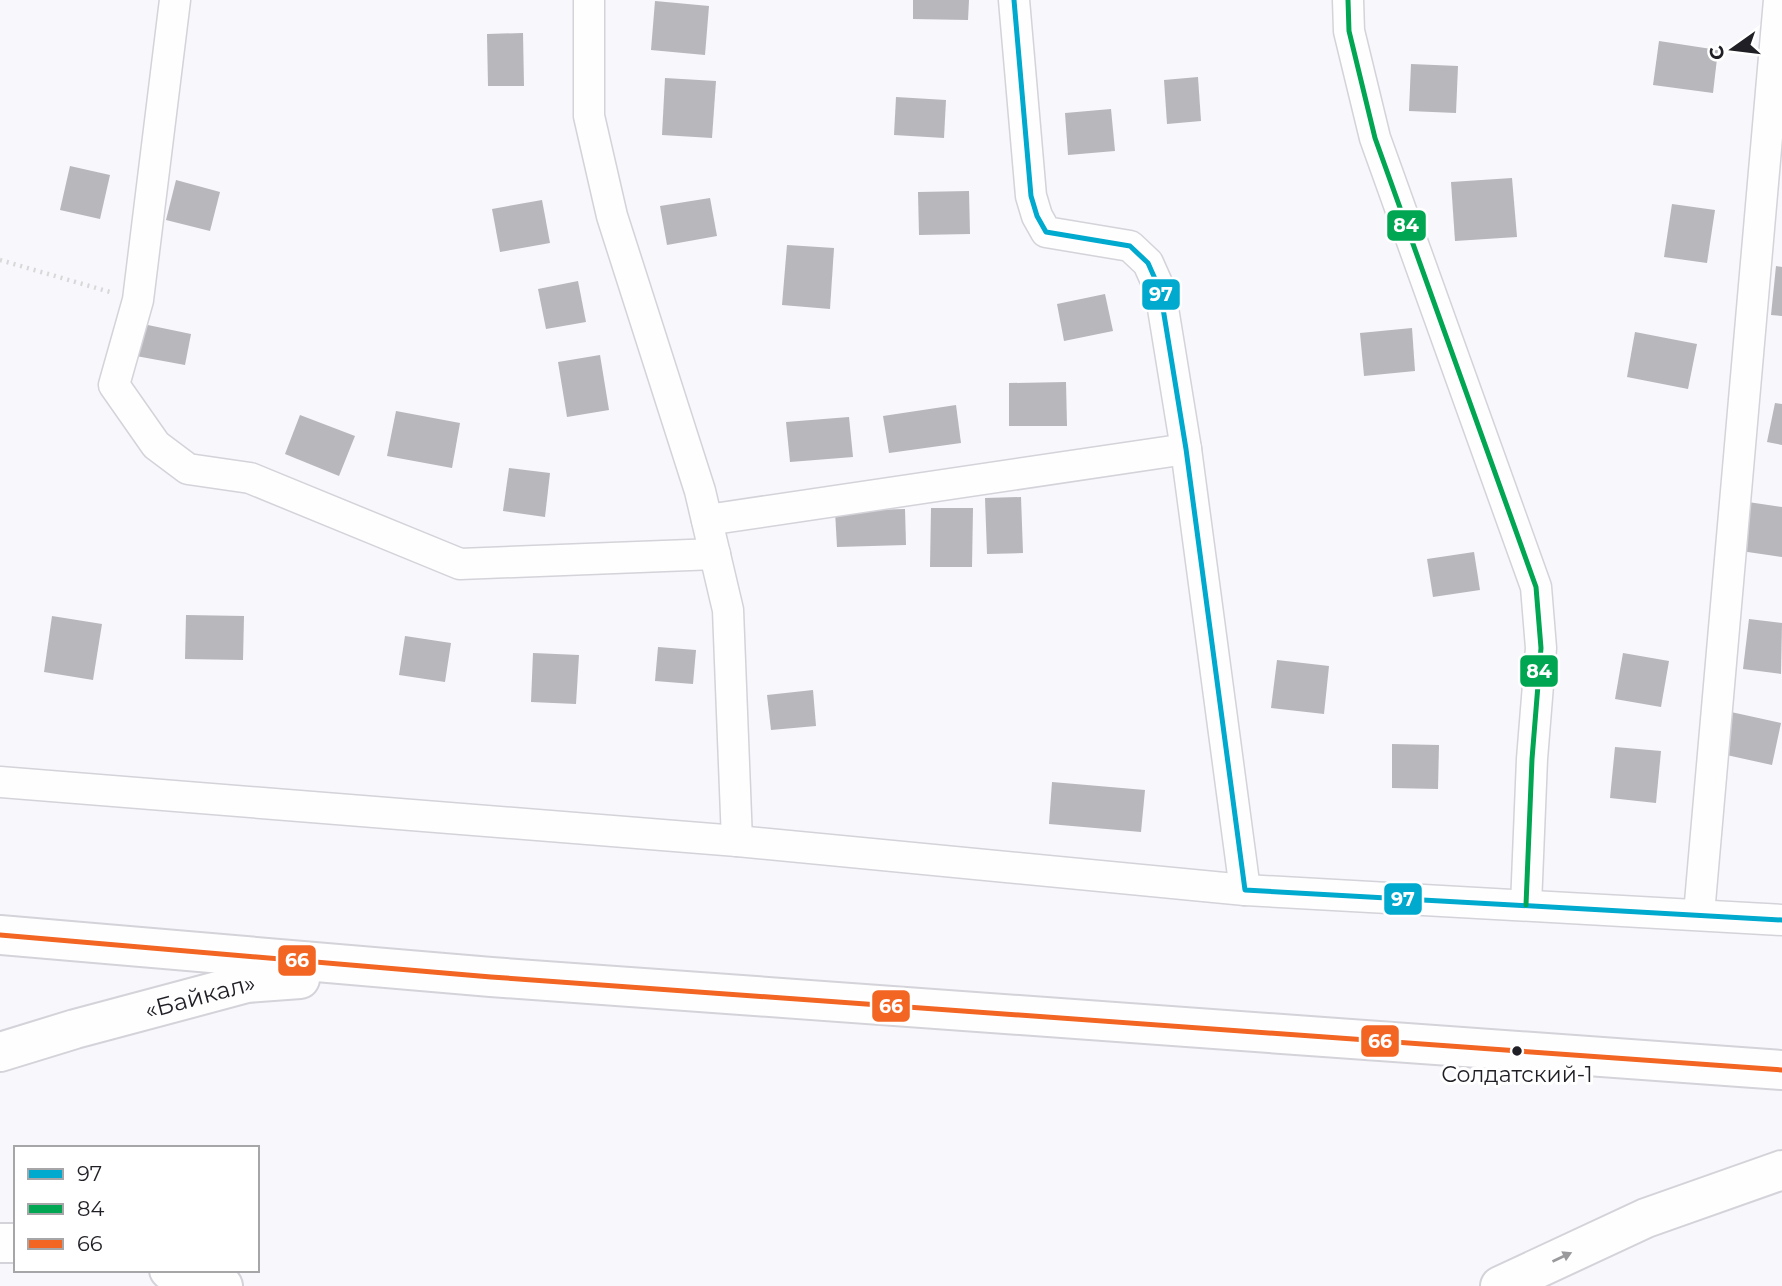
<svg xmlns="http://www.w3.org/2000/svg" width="1782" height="1286" font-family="Montserrat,sans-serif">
<rect width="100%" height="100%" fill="#f7f7fc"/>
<!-- building -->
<g fill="#b7b7bc">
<path d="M913,0H969L968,20L913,19Z"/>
<path d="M655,1L709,6L705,55L651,50Z"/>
<path d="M523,33L524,86H488L487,34Z"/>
<path d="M1659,41L1718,50L1713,93L1653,85Z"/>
<path d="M1411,64L1458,66L1456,113L1409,111Z"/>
<path d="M1198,77L1201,121L1167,124L1164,80Z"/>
<path d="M665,78L716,81L712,138L662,135Z"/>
<path d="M896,97L946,100L944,138L894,135Z"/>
<path d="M1111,109L1115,151L1068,155L1065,113Z"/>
<path d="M70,166L110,175L100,219L60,210Z"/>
<path d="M1512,178L1517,237L1455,241L1451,182Z"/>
<path d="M176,180L220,192L210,231L166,220Z"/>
<path d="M969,191L970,234L919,235L918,192Z"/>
<path d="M710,198L717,236L667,245L660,206Z"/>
<path d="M542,200L550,243L500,252L492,209Z"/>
<path d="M1672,204L1715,210L1707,263L1664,257Z"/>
<path d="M787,245L834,248L830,309L782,305Z"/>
<path d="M1776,266L1782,267V316L1771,315Z"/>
<path d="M578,281L586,322L546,329L538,289Z"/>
<path d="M1105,294L1113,331L1064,341L1057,304Z"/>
<path d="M143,324L191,334L185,365L136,356Z"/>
<path d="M1412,328L1415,371L1364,376L1360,333Z"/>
<path d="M1635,332L1697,344L1688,389L1627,377Z"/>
<path d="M600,355L609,410L567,417L558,362Z"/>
<path d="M1066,382L1067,426H1009V383Z"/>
<path d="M1775,403L1782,404V445L1767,442Z"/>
<path d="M956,405L961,443L889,453L883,416Z"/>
<path d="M396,411L460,423L452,468L387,456Z"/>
<path d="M300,415L355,436L339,476L285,454Z"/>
<path d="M849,417L853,457L790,462L786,422Z"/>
<path d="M509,468L550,473L545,517L503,511Z"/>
<path d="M1021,497L1023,553L987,554L985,498Z"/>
<path d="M1748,502L1782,507V557L1741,551Z"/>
<path d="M931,508H973L972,567H930Z"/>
<path d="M905,509L906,545L837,547L835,511Z"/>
<path d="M1474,552L1480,590L1433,597L1427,559Z"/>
<path d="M186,615L244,616L243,660L185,659Z"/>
<path d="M52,616L102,624L93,680L44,672Z"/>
<path d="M1749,619L1782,623L1781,674L1743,669Z"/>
<path d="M405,636L451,643L445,682L399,675Z"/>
<path d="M658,647L696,650L693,684L655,681Z"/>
<path d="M533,653L579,655L576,704L531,702Z"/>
<path d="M1623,653L1669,661L1661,707L1615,699Z"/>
<path d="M1277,660L1329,666L1324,714L1271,708Z"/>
<path d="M813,690L816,726L771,730L767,695Z"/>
<path d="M1731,712L1781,723L1772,765L1722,754Z"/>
<path d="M1392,744L1439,745L1438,789L1392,788Z"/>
<path d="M1615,747L1661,751L1656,803L1610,798Z"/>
<path d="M1052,782L1145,790L1141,832L1049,824Z"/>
</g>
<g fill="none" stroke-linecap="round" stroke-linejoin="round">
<defs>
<g id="minor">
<path d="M175,0L138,300L114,385L156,445L188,469L250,478L460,564L715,554"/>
<path d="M589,0V116L612,216L700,491L728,610L737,841"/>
<path d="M1014,0L1031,196L1037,216L1046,232L1130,246L1148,263L1160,290L1186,449L1245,890"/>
<path d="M1348,0L1349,31L1375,138L1536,587L1541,648L1532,759L1526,905"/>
<path d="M707,520L1186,449"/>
<path d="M0,782L737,841L1245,890L1782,920"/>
<path d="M1699,914L1779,0"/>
</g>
<g id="major">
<path d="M0,1243H16"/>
<path d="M169,1270L223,1286"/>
<path d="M1500,1286L1646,1218L1782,1170"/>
</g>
<g id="highway">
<path d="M0,935L491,977L1782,1070"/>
<path id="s1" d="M0,1052L75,1029L247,983L300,979"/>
</g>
</defs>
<!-- minor casing -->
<use href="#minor" stroke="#d3d3d9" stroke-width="33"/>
<!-- major casing -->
<use href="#major" stroke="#d3d3d9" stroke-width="42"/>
<!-- highway casing -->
<use href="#highway" stroke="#d3d3d9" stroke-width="42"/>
<!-- path -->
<path stroke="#d8d8d9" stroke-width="4.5" stroke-dasharray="2 5" stroke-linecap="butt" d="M0,260L110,292"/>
<!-- minor -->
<use href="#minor" stroke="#fefeff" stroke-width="30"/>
<!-- major -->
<use href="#major" stroke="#fefeff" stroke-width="38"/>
<!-- highway -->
<use href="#highway" stroke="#fefeff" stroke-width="38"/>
<defs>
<path id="bus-1" d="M1014,0L1031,196L1037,216L1046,232L1130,246L1148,263L1160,290L1186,449L1245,890L1782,920"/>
<path id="bus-2" d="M1348,0L1349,31L1375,138L1536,587L1541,648L1532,759L1526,905"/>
<path id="bus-3" d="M0,935L491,977L1782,1070"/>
</defs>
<!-- bus-1 casing -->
<use href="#bus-1" stroke="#fff" stroke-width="10"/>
<!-- bus-2 casing -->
<use href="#bus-2" stroke="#fff" stroke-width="10"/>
<!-- bus-3 casing -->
<use href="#bus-3" stroke="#fff" stroke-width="10"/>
<!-- bus-1 -->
<use href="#bus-1" stroke="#00a9ce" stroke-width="5"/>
<!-- bus-2 -->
<use href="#bus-2" stroke="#00a651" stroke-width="5"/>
<!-- bus-3 -->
<use href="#bus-3" stroke="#f26522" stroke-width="5"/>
</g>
<!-- one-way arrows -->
<defs><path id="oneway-solid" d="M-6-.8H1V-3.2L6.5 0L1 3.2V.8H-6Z" transform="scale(1.75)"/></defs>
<use fill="#9a9a9d" href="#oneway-solid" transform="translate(1562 1257) rotate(-25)"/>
<!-- markers -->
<circle fill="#201f26" stroke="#fff" stroke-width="2.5" cx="1517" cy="1051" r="6"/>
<g text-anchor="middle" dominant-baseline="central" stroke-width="6" stroke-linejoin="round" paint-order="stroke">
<!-- bus labels -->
<g font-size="22" fill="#201f26" stroke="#fff">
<text x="1517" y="1074">Солдатский-1</text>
</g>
<!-- street labels -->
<g font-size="24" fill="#201f26" stroke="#fff">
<text stroke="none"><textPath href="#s1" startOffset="208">«Байкал»</textPath></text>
</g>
</g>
<g stroke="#fff" stroke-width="2.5">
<rect x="1386" y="209" width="41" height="33" rx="7" fill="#00a651"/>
<rect x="1141" y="278" width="40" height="33" rx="7" fill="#00a9ce"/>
<rect x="1519" y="654" width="40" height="34" rx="7" fill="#00a651"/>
<rect x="1383" y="882" width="40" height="34" rx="7" fill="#00a9ce"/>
<rect x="277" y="944" width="40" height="33" rx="7" fill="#f26522"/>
<rect x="871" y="989" width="40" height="34" rx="7" fill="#f26522"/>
<rect x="1360" y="1024" width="40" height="34" rx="7" fill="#f26522"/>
</g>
<g font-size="19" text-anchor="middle" font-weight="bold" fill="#fff">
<text x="1406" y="232">84</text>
<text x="1161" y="301">97</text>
<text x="1539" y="678">84</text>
<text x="1403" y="906">97</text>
<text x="297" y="967">66</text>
<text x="891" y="1013">66</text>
<text x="1380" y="1048">66</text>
</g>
<!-- legend -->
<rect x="14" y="1146" width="245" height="126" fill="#ffffff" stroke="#a6a5a8" stroke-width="2"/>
<rect x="28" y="1169" width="35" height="10" fill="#00a9ce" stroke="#a6a5a8" stroke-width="2"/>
<text x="77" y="1181" font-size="21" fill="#201f26">97</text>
<rect x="28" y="1204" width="35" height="10" fill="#00a651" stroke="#a6a5a8" stroke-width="2"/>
<text x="77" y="1216" font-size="21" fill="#201f26">84</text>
<rect x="28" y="1239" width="35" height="10" fill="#f26522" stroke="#a6a5a8" stroke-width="2"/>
<text x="77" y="1251" font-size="21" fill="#201f26">66</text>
<!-- north arrow -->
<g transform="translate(1733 49) rotate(256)" stroke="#ffffff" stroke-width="5" paint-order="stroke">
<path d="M0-5L12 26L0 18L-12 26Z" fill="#201f26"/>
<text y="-10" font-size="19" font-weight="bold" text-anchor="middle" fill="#201f26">С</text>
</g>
</svg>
